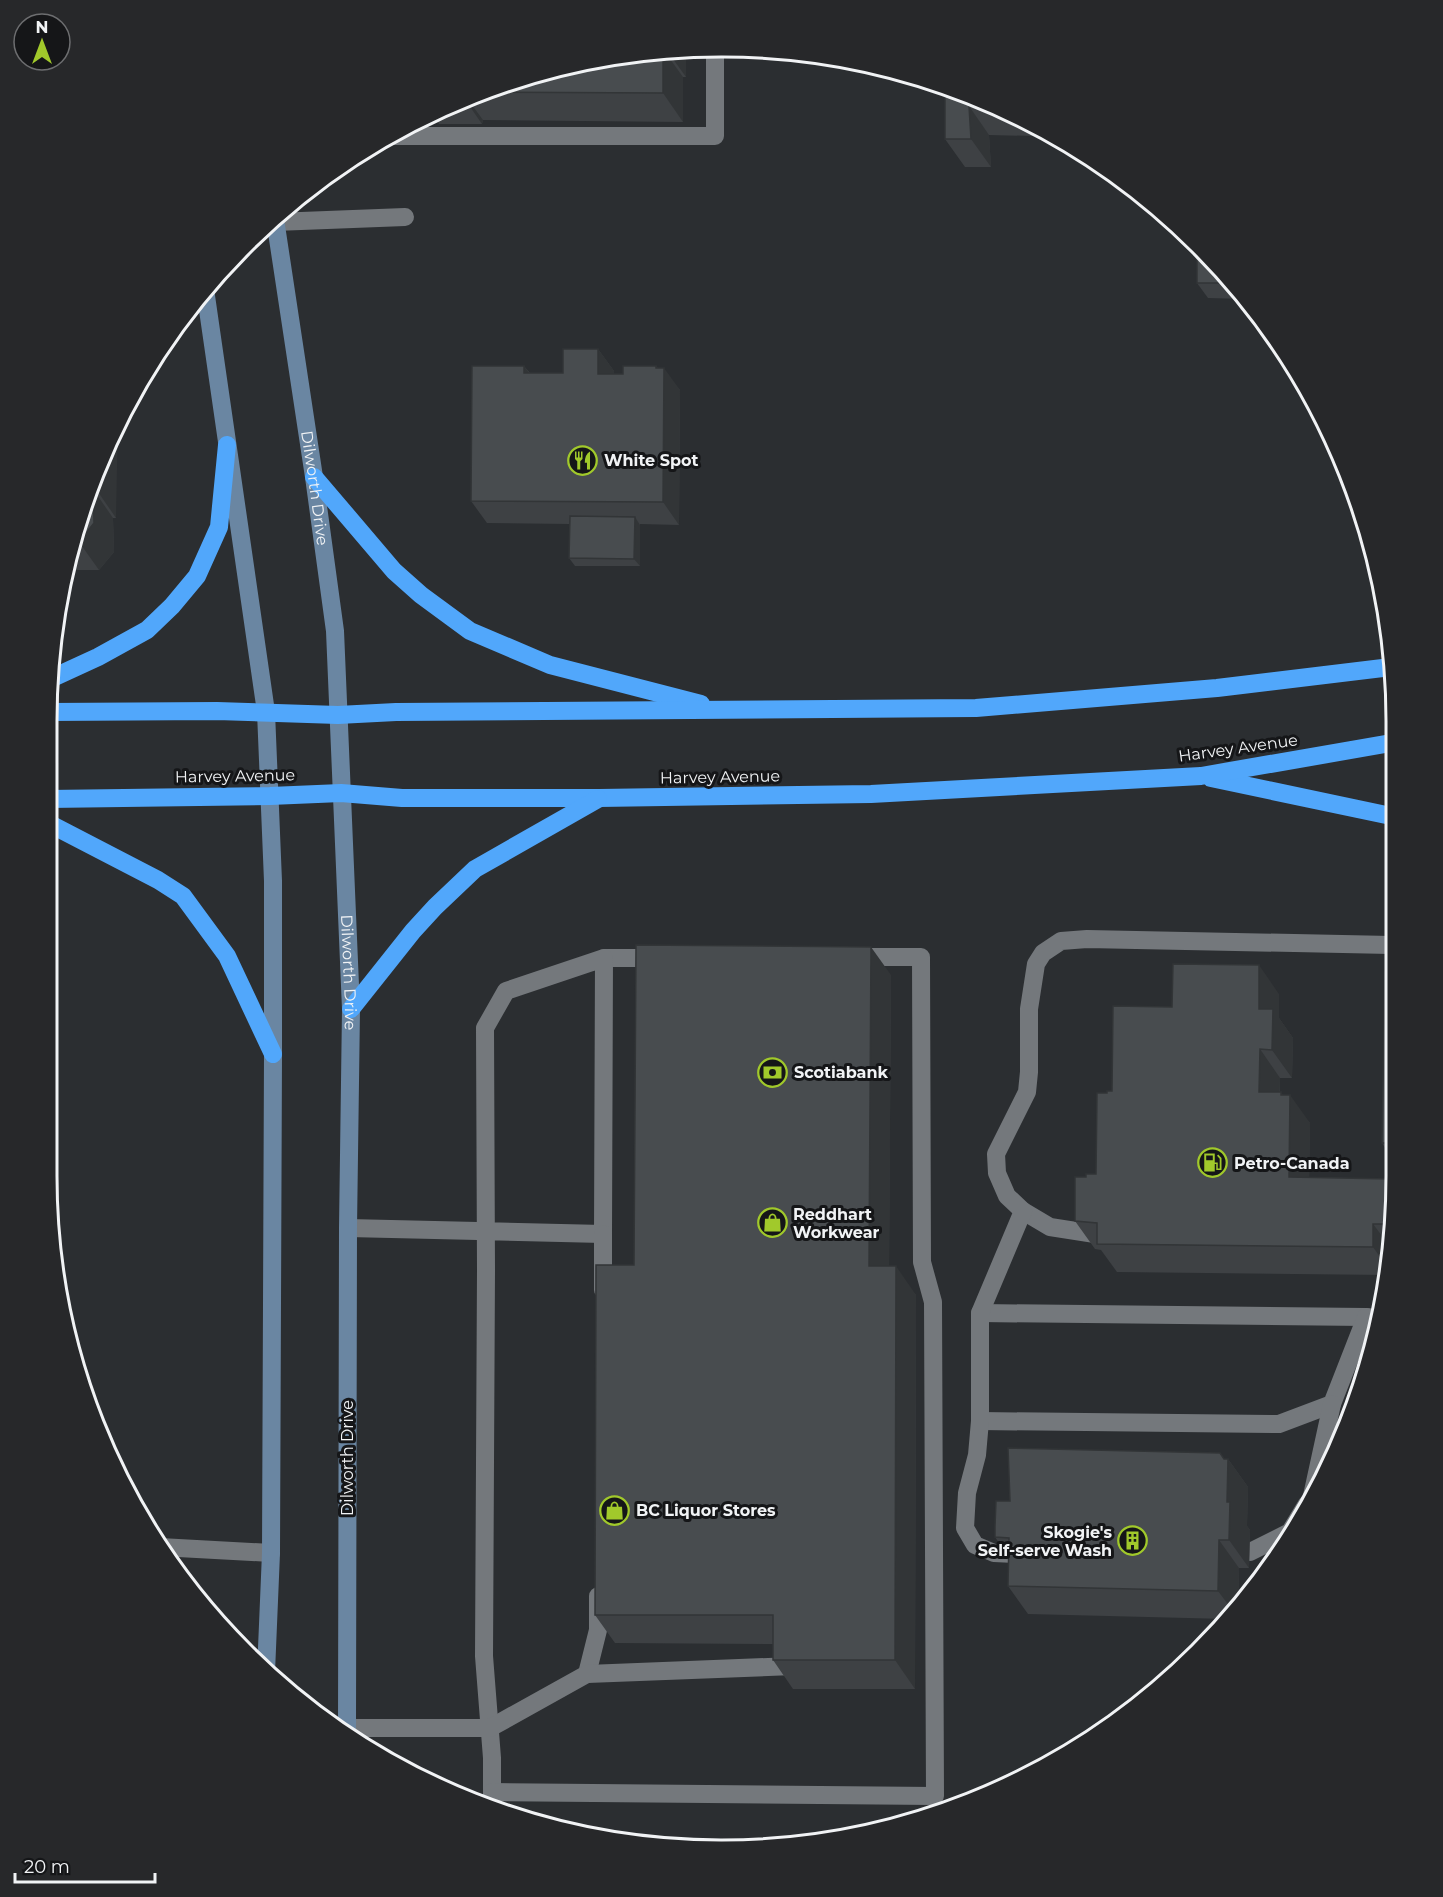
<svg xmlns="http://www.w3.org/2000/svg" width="1443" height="1897" font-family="Montserrat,sans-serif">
<rect width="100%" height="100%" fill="#2b2e31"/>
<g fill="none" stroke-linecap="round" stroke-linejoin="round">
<!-- lane -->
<g stroke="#74787c" stroke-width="18">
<path d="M392,136H715V47"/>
<path d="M275,222L405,217"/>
<path d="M604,958H660"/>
<path d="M1023,1211L1050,1227L1095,1234"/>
<path d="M348,1228C433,1230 518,1232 603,1234L604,958L506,991L485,1028L486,1270L484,1656L492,1758V1803"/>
<path d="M603,1290V1234"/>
<path d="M980,1313L1366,1317"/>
<path d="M980,1421L1279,1424L1332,1404L1366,1317L1376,1318"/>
<path d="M1312,1496L1332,1404"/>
<path d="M160,1547L271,1553"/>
<path d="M1250,1552L1290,1532L1307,1504"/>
<path d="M1015,1554L994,1553L975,1545L965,1528L967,1493L977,1455L980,1421V1313L1023,1211L1007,1196L997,1173L996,1154L1027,1092L1029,1072V1009L1036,964L1043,953L1061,941L1087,939L1391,945"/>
<path d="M587,1674L598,1630V1596"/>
<path d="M344,1728H490L587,1674L793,1666"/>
<path d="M492,1792L935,1796L933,1302L922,1262L921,957H856"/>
</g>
<!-- secondary -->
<g stroke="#6a86a2" stroke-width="18">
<path id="s1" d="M275,219L314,477L335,631L351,1009L348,1228L347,1730"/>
<path d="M205,289L266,712L273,881V1054L271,1553L266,1672"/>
</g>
<!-- highway -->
<g stroke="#51a7fb" stroke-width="18">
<path d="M314,477L394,571L421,595L470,631L550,665L701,704"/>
<path d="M48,680L98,657L147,630L172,606L197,576L219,527L227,445"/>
<path d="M48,712L217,711L338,715L396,712L976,708L1217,688L1391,667"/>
<path d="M1211,778L1391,816"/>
<path d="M48,799L270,796L341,793L402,798H599L871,794L1201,776L1391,743"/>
<path d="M48,823L158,880L183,896L227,956L273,1054"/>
<path d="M351,1009L413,931L435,907L475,869L598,799"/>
</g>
</g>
<!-- wall -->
<g fill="#3e4144">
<path d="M686,50V77H683V122L483,120L482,124H439L432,114L463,98L589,60Z"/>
<path d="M945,87L979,98L1033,126L1035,136L989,135L991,167H965L945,139Z"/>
<path d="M1199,244L1244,299L1208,298L1197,283Z"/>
<path d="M598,349L614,371V374H623L656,366L680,390L679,525L640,524V566H575L569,558L570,524L487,523L471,501L524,366L530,373H563Z"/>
<path d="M116,423V518H113L114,552L99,570H66L70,546Z"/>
<path d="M1391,972V1151H1387L1382,1143Z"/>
<path d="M891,975L889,1266L916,1295L915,1689H793L773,1660V1644L615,1643L595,1615L634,1265Z"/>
<path d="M1279,994V1018L1293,1038L1292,1078H1280V1092L1310,1123L1309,1177L1391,1179V1264L1388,1275L1117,1272L1101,1250L1095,1249L1075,1221L1086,1177L1096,1174L1107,1093Z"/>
<path d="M1224,1459H1228L1248,1487L1247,1526L1250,1530L1249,1568H1239L1238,1604L1227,1619L1028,1614L1008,1586V1556L995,1537L1010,1501Z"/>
</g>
<!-- shaded-wall -->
<g fill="#323537">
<path d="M686,50V77L668,52Z"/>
<path d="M663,52H665L683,77V122L663,93Z"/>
<path d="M466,97L483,120L482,124L464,98Z"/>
<path d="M969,106L989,135L991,167L971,139Z"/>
<path d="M1025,122L1033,126L1035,136Z"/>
<path d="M598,349L614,371L613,397L598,374Z"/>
<path d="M524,366L540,388L524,373Z"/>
<path d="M656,366L664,378V368L680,390L679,525L663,502Z"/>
<path d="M118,420L116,518L96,489L97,475Z"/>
<path d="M93,489L113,518L114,552L99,570L79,542Z"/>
<path d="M635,517L640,525V566L634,559Z"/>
<path d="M871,947L891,975L889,1295L869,1266Z"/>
<path d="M1259,965L1279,994V1018L1293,1038L1292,1078L1272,1050L1259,1009Z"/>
<path d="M1260,1049L1280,1078L1279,1121L1259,1092Z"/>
<path d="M1281,1092L1290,1106V1095L1310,1123L1309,1205L1289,1177Z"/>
<path d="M1373,1224L1391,1248V1264L1389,1270L1373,1247Z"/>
<path d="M896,1266L916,1295L915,1689L895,1660Z"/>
<path d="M1228,1459L1248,1487L1247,1526L1250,1530L1249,1568L1229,1540L1227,1502Z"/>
<path d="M1219,1540L1239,1568L1238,1604L1233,1611L1218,1591Z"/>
</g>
<!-- building -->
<g fill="#484c4f" stroke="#323537" stroke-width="1.5">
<path d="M663,52V93L484,92L589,60Z"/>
<path d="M945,87L979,98L996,107L969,106L971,139H945Z"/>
<path d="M1197,243L1199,244L1231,283H1197Z"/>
<path d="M563,349H598V374H623V366H656V368H664L663,502L471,501L472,366H524V373H563Z"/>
<path d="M97,475L96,489H93L94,523L79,542H71Z"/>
<path d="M570,516L635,517L634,559L569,558Z"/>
<path d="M636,945L871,947L869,1266H896L895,1660H773V1615H595L596,1265H634Z"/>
<path d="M1173,964L1259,965V1009H1273L1272,1050L1260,1049L1259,1092H1281V1095H1290L1289,1177L1391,1179V1224H1373V1247L1097,1244V1223L1075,1221V1177H1086V1174H1096L1097,1093H1107V1091H1112L1113,1006L1172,1007Z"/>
<path d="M1385,972H1391V1143H1382Z"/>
<path d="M1008,1448L1220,1453L1224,1459H1228L1227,1502H1230L1229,1540H1219L1218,1591L1008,1586L1009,1538L995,1537V1526L996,1501H1010Z"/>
</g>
<!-- icons -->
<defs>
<symbol id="restaurant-ring" viewBox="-11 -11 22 22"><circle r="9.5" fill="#151618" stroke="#a1c92b" stroke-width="1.5"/><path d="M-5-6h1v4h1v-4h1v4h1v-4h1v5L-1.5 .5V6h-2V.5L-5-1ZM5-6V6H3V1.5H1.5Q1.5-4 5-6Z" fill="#a1c92b"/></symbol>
<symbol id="bank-ring" viewBox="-11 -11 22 22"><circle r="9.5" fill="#151618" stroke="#a1c92b" stroke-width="1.5"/><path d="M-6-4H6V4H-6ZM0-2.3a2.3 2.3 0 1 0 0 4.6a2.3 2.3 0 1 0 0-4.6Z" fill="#a1c92b"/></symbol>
<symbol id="fuel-ring" viewBox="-11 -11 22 22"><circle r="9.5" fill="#151618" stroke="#a1c92b" stroke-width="1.5"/><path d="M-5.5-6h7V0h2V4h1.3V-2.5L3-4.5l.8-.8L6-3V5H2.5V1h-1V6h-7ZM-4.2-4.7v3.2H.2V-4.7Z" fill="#a1c92b"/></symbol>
<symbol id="shop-ring" viewBox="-11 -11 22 22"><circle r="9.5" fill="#151618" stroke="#a1c92b" stroke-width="1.5"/><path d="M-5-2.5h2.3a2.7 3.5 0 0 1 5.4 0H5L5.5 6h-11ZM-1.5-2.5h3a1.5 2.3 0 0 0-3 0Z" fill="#a1c92b"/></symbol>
<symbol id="building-ring" viewBox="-11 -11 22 22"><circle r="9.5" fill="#151618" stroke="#a1c92b" stroke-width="1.5"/><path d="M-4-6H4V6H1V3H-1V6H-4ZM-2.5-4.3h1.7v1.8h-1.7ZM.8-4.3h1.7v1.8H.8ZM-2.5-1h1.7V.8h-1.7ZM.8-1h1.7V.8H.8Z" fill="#a1c92b"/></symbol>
</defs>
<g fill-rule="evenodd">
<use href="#restaurant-ring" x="566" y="444" width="33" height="33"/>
<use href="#bank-ring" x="756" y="1056" width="33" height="33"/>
<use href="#fuel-ring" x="1196" y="1146" width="33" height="33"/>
<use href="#shop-ring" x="756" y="1206" width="33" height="33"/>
<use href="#shop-ring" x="598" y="1494" width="33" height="33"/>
<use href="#building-ring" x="1116" y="1524" width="33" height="33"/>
</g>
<g text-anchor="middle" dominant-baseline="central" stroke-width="6" stroke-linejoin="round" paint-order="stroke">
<!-- poi labels -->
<g font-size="16" font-weight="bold" fill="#f1f3f5" stroke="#151618" text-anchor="start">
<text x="604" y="460">White Spot</text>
<text x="794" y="1072">Scotiabank</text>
<text x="1234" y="1163">Petro-Canada</text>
<text x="793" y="1214">Reddhart<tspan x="793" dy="18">Workwear</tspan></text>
<text x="636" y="1510">BC Liquor Stores</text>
<text x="1112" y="1532" text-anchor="end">Skogie's<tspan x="1112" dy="18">Self-serve Wash</tspan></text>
</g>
<!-- street labels -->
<g font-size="16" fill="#f1f3f5" stroke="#151618">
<text stroke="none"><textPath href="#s1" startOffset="272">Dilworth Drive</textPath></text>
<text transform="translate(1238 748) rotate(-8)">Harvey Avenue</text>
<text transform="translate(235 776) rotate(-1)">Harvey Avenue</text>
<text transform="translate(720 777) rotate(-1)">Harvey Avenue</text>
<text stroke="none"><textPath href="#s1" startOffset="758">Dilworth Drive</textPath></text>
<text transform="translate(347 1458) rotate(-90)">Dilworth Drive</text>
</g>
</g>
<!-- crop -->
<path d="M0 0H1443V1897H0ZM721 57H722A664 664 0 0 1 1386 721V1176A664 664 0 0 1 722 1840H721A664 664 0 0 1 57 1176V721A664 664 0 0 1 721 57Z" fill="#27282a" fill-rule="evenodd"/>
<path fill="none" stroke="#f1f3f5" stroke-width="3" d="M721 57H722A664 664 0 0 1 1386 721V1176A664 664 0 0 1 722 1840H721A664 664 0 0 1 57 1176V721A664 664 0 0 1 721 57Z"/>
<!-- north arrow -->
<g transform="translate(42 42)"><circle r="28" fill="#151618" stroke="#6d6e70" stroke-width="1.5"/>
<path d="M0-4.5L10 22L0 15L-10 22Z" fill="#a1c92b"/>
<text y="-9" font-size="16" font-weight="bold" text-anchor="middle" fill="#f1f3f5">N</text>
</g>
<!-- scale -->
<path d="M15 1873v9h140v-9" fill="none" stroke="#f1f3f5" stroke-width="3"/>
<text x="24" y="1873" font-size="18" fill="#f1f3f5" stroke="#151618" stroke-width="4.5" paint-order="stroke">20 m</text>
</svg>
